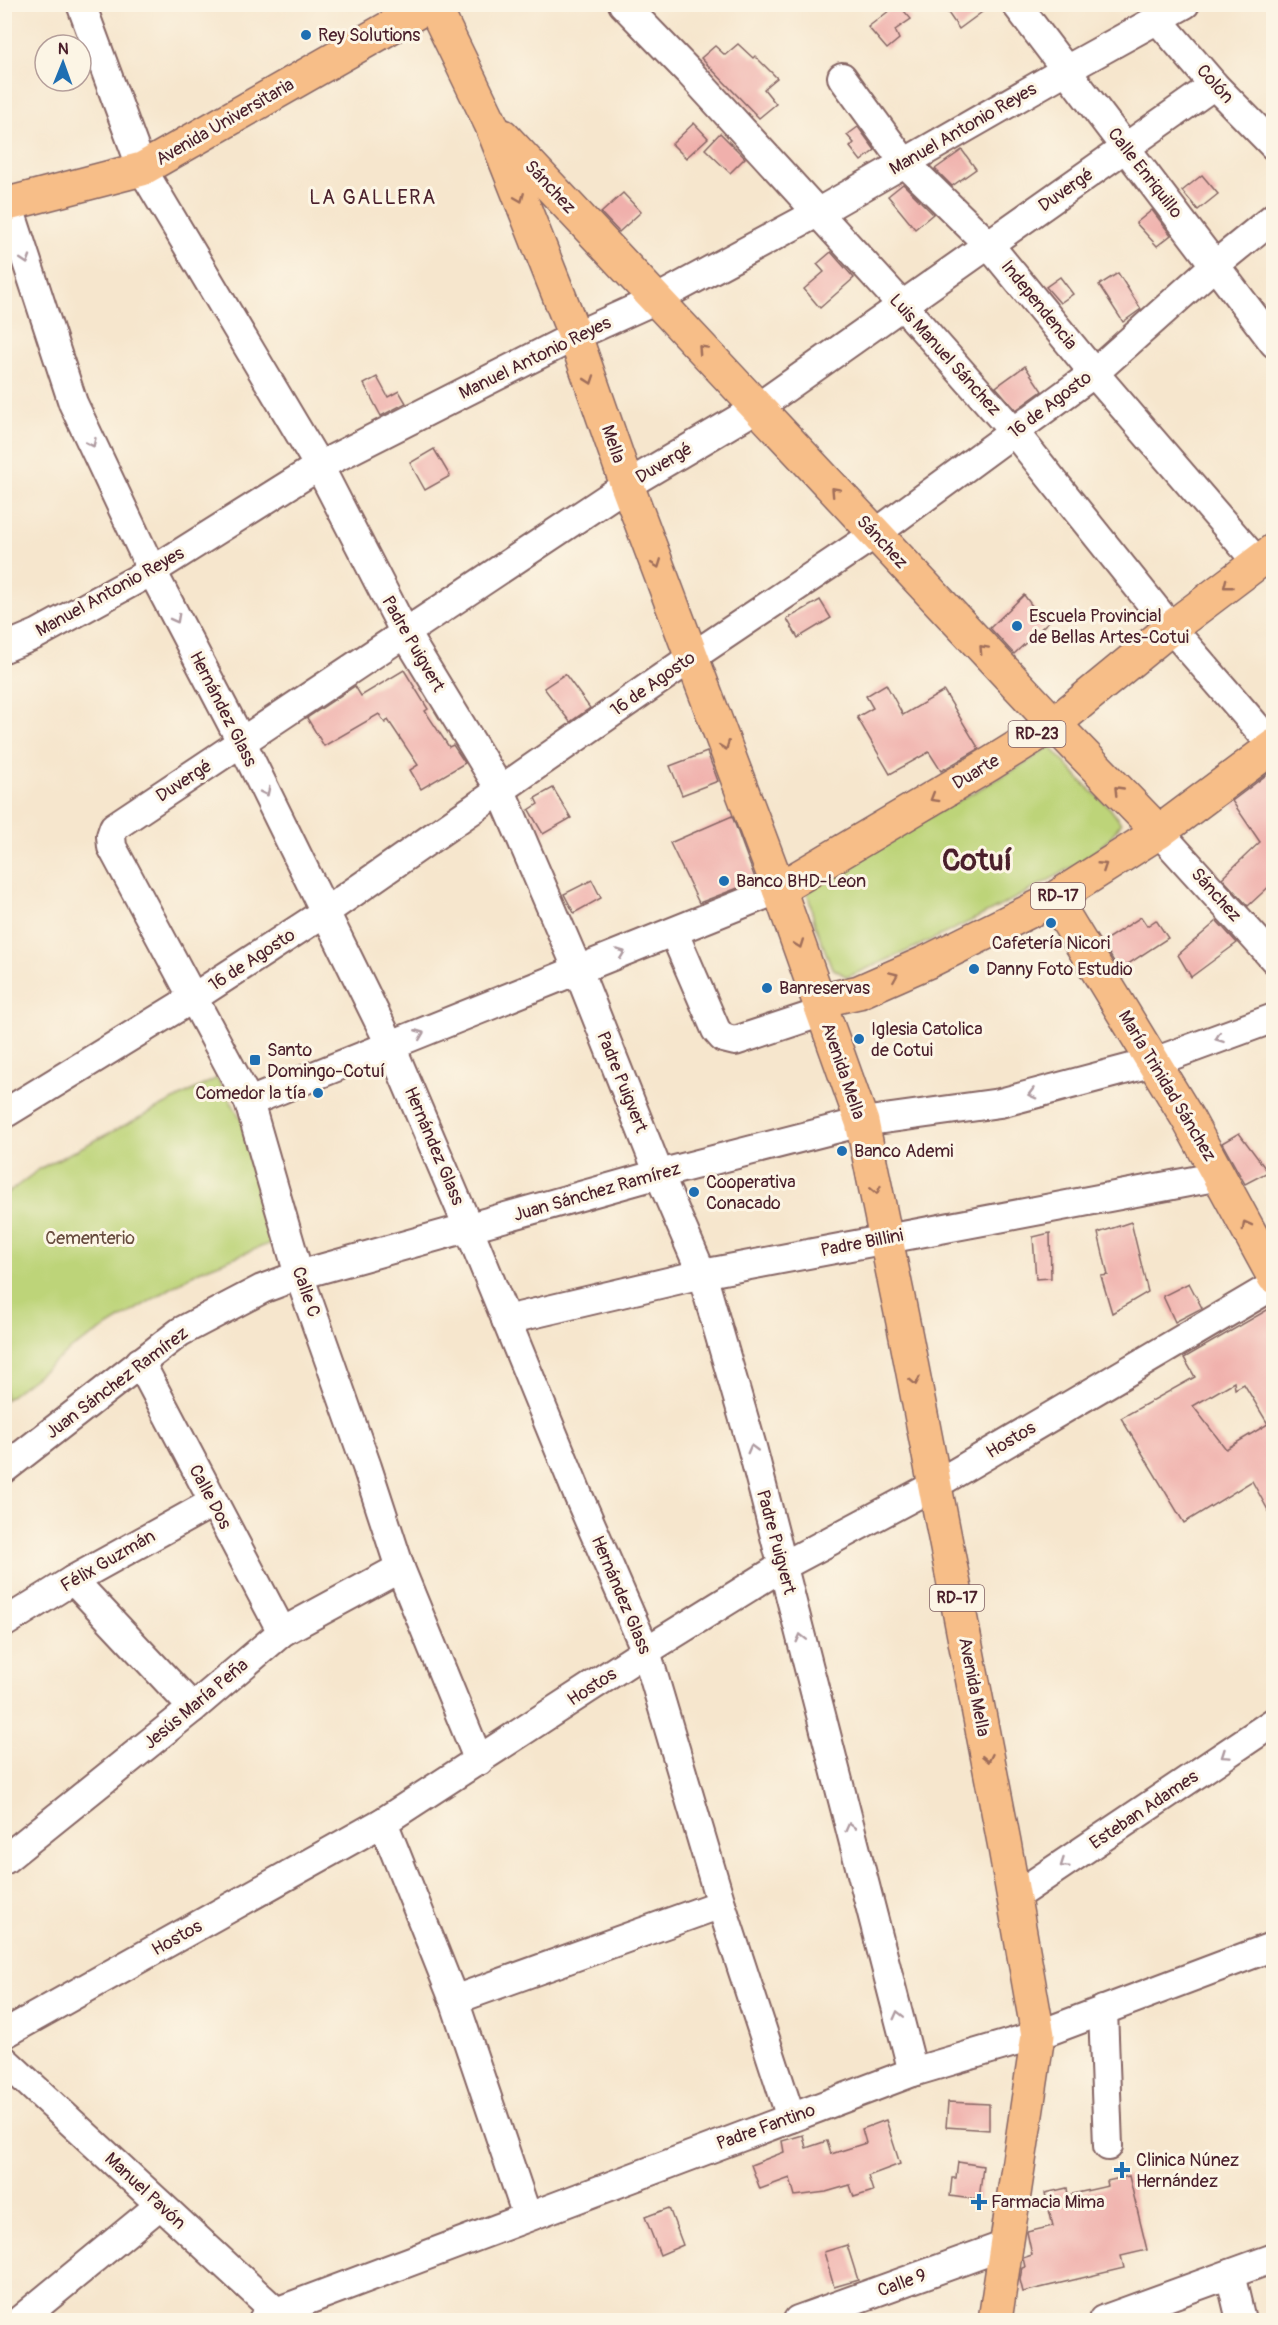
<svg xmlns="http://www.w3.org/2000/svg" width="1278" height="2325" font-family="Pangolin,sans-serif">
<rect width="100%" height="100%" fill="#fcf5e5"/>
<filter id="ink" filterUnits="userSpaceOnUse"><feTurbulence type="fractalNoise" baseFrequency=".0167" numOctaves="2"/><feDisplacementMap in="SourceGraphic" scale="12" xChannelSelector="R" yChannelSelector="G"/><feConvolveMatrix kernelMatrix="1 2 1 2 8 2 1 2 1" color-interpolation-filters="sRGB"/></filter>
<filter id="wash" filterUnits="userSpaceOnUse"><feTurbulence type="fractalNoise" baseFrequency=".008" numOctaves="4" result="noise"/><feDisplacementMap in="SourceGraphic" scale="24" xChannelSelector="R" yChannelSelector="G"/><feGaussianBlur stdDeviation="1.35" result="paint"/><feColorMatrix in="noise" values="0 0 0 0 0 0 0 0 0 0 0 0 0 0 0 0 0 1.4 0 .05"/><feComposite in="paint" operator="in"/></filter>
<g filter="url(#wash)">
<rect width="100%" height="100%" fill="#f6e6cd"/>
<!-- green -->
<g fill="#bdd479" stroke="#847a52" stroke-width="1.5">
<path d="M1050,746L1081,781L1110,808L1121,823C1103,853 1067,870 1038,886C976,920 912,950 847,977L832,968L815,925L806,886L1026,763Z"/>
<path d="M217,1078L241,1119L284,1238L199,1271L74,1347L5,1400V1195L41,1168Z"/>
</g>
<g id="blocks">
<!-- building -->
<g fill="#f0b0ac" fill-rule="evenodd">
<path d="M898,4L911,19L895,30L899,39L887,49L868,27Z"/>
<path d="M942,4H993L959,29Z"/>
<path d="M738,44L753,58L755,56L777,78L764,89L776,104L759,118L701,58L715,46L725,55Z"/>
<path d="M694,123L708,138L686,158L672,144Z"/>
<path d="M858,127L875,150L861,161L850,147L854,143L847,135Z"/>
<path d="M720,133L745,158L730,173L705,149Z"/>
<path d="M962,150L976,169L952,186L935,169Z"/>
<path d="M1202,175L1218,194L1198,210L1182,191Z"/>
<path d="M903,184L933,214L915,229L888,196Z"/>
<path d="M623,193L641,212L619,232L601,213Z"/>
<path d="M1152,210L1171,235L1157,246L1136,223Z"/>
<path d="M831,252L854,278L820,308L804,289L824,272L817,264Z"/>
<path d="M1118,273L1141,309L1123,322L1099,285Z"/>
<path d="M1060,277L1073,294L1060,303L1046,287Z"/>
<path d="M1025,366L1042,391L1016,410L996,387Z"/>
<path d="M377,377L388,397L399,391L406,403L381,416L364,384Z"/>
<path d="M434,449L450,476L425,490L410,463Z"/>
<path d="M1024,595L1035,610L1049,621L1014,654L990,628Z"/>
<path d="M820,600L831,618L798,638L787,619Z"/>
<path d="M404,670L428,709L425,711L449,747L453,745L465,763L421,789L410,770L418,765L388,720L385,723L379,714L324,746L307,718L355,686L361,696Z"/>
<path d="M565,674L590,708L570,722L544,688Z"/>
<path d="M886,684L903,715L944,691L979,749L941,771L929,752L890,774L857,717L873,708L866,696Z"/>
<path d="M707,752L718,781L682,795L670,766Z"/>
<path d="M1269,773L1274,780V882L1248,906L1222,878L1260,842L1232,801Z"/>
<path d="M553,788L571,818L543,834L529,810L538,804L535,798Z"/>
<path d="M732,816L756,881L699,903L670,843Z"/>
<path d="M592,880L601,898L574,913L564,894Z"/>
<path d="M1141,917L1147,926L1156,920L1168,938L1119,970L1102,942Z"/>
<path d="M1217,921L1237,943L1191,977L1178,955Z"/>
<path d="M1239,1133L1268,1172L1245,1184L1222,1143Z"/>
<path d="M1131,1222L1148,1292L1112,1313L1101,1276L1108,1275L1098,1233Z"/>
<path d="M1050,1233L1051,1278L1036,1279L1033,1237Z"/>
<path d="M1189,1283L1202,1308L1175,1322L1163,1296Z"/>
<path d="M1274,1306V1521L1252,1481L1184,1523L1121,1418L1195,1377L1184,1358ZM1234,1382L1235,1389L1244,1384L1268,1424L1226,1449L1193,1406Z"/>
<path d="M948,2102L989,2104V2130L946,2127Z"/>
<path d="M886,2120L900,2164L868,2176L873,2191L854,2197L850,2185L826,2192L795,2196L790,2178L760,2189L751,2165L784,2152L782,2141L803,2135L806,2148L827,2141L831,2154L866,2143L862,2129Z"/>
<path d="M958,2162L983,2166L979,2200L950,2196L952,2178H956Z"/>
<path d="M1129,2176L1147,2250L1121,2256L1124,2268L1023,2292L1020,2280L1022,2268L1025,2267L1023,2258L1032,2255L1027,2232L1053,2226L1045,2193L1067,2188L1068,2195L1108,2186L1107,2181Z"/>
<path d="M669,2208L683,2245L660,2255L645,2217Z"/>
<path d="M847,2245L858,2280L834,2287L824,2252Z"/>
</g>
</g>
</g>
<g filter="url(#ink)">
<use href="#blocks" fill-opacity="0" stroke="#866564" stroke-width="1.5"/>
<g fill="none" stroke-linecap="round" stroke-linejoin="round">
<defs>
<g id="minor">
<path d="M81,4L142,169L319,466L405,633L501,791L578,970L659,1174L702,1274L752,1447L913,2072"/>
<path d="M623,4L689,72L903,306L1015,433L1171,628L1274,747"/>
<path d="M1016,4L1274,343"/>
<path d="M1158,20L1214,85L1274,146"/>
<path d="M842,77L904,162L989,245L1094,373L1257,562"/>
<path d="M8,204L73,403L152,571L242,743L391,1046L469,1229L578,1495L646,1651L721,1904L791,2118"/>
<path d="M4,648L37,634L152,571L319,466L575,336L657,299L817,213L1066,70L1185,4"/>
<path d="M1159,832L1274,959"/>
<path d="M674,933L716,1030L723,1038L735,1041L823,1012"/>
<path d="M249,1102L779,889"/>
<path d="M4,1114L193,998L325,912L692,657L875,534L1094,373L1215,265L1274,217"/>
<path d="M506,1320L702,1274L1220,1176"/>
<path d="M140,1362L282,1632"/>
<path d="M4,1469L180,1332L262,1289L299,1275L659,1174L862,1122L1000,1103L1154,1062L1274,1018"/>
<path d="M73,1580L193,1708"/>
<path d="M4,1623L73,1580L212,1503"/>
<path d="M479,1761L400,1568L367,1467L299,1275L249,1102L112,847L111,836L114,827L627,485L757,408L1214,85"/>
<path d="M383,1822L454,2000L527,2216"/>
<path d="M4,1860L193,1708L282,1632L400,1568"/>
<path d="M1014,1897L1274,1722"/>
<path d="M454,2000L721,1904"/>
<path d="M1103,2010L1108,2146"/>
<path d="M4,2034L383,1822L646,1651L783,1566L935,1485L1274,1285"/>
<path d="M4,2060L285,2320"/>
<path d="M1230,2274L1241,2320"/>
<path d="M20,2320L160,2205"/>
<path d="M263,2320L276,2312L913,2072L1038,2035L1274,1946"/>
<path d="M798,2320L1006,2245"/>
<path d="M1103,2320L1274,2258"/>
</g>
<g id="major">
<path d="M433,4L491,124L575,336L627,485L779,889L862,1122L906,1337L1004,1842L1038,2035L995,2320"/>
<path d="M503,136L1054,724L1159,832"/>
<path d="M4,205L142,169L431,4"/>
<path d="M779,889L990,764L1054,724L1171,628L1274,550"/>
<path d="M1054,899L1188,1119L1274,1277"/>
<path d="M819,1001L859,992L927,962L1054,899L1159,832L1274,746"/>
</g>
</defs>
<!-- minor casing -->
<use href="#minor" stroke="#866564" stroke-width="32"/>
<!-- major casing -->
<use href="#major" stroke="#866564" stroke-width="36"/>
<!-- minor -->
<use href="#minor" stroke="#fff" stroke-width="28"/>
<!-- major -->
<use href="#major" stroke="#f7be88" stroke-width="33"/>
</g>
<!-- one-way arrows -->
<defs><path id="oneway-chevron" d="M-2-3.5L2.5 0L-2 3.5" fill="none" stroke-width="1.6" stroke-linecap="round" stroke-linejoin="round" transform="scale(1.5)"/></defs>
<g stroke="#a06e5a">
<use href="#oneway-chevron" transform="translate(520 198) rotate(68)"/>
<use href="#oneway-chevron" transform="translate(702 349) rotate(-133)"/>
<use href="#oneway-chevron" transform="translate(590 380) rotate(71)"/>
<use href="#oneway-chevron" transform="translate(835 491) rotate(-133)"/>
<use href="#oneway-chevron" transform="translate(657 564) rotate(69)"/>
<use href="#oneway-chevron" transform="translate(1227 585) rotate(142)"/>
<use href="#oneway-chevron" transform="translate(983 649) rotate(-133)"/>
<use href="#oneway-chevron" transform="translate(725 746) rotate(69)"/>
<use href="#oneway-chevron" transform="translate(1118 790) rotate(-134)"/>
<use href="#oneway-chevron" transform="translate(934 798) rotate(149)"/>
<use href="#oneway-chevron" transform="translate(1103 866) rotate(-33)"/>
<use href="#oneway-chevron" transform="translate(799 944) rotate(70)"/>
<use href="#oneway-chevron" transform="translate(894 976) rotate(-23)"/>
<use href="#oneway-chevron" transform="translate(876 1190) rotate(78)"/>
<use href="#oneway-chevron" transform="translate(1246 1225) rotate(-118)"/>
<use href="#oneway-chevron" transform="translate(915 1381) rotate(79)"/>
<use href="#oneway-chevron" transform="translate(988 1758) rotate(79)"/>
</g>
<g stroke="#ae9aa0">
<use href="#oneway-chevron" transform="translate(26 260) rotate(72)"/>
<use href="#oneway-chevron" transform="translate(92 443) rotate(65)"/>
<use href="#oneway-chevron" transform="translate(176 619) rotate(62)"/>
<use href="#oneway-chevron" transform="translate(266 792) rotate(64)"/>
<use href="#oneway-chevron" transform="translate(621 953) rotate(-21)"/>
<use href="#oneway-chevron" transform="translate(420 1034) rotate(-22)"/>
<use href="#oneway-chevron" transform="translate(1219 1038) rotate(160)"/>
<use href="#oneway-chevron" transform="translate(1032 1094) rotate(165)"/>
<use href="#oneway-chevron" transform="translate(752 1449) rotate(-105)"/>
<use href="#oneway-chevron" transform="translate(801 1638) rotate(-104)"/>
<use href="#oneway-chevron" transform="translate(1225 1755) rotate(146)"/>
<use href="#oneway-chevron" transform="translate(850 1827) rotate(-104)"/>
<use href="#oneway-chevron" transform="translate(1064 1864) rotate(146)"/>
<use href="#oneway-chevron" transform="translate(898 2015) rotate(-104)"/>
</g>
</g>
<!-- markers -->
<g fill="#1f6fb2" stroke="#fcf5e5" stroke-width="2">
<circle cx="306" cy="35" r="6"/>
<circle cx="1017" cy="626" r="6"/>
<circle cx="724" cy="881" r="6"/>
<circle cx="1051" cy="923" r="6"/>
<circle cx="974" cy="969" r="6"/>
<circle cx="767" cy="988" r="6"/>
<circle cx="859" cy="1039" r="6"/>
<rect x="249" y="1054" width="12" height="12" rx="3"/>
<circle cx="318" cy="1093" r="6"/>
<circle cx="842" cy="1151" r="6"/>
<circle cx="694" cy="1192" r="6"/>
<path d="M1119 2161h6v6h6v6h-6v6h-6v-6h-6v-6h6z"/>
<path d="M976 2193h6v6h6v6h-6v6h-6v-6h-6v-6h6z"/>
</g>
<g text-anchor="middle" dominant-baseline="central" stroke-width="6" stroke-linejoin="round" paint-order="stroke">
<!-- shield labels -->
<g fill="#fcf5e5" stroke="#7f5f63" stroke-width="1.5">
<rect x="1008.5" y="721" width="57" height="26" rx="4.5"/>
<rect x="1031" y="883" width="54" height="26" rx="4.5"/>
<rect x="930" y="1585" width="54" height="26" rx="4.5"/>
</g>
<g font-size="16" font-weight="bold" fill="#4a1f2b">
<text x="1037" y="734">RD-23</text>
<text x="1058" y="896">RD-17</text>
<text x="957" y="1598">RD-17</text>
</g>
<!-- poi labels -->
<g font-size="18" fill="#4a1f2b" stroke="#fcf5e5" text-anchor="start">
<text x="318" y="35">Rey Solutions</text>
<text x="1029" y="616">Escuela Provincial<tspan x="1029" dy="21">de Bellas Artes-Cotui</tspan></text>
<text x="736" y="881">Banco BHD-Leon</text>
<text x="1051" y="943" text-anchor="middle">Cafetería Nicori</text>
<text x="986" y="969">Danny Foto Estudio</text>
<text x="779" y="988">Banreservas</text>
<text x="871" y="1029">Iglesia Catolica<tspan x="871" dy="21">de Cotui</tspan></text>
<text x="267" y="1050">Santo<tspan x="267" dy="21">Domingo-Cotuí</tspan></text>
<text x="306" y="1093" text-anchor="end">Comedor la tía</text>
<text x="854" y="1151">Banco Ademi</text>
<text x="706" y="1182">Cooperativa<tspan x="706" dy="21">Conacado</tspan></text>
<text x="1136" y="2160">Clinica Núnez<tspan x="1136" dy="21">Hernández</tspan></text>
<text x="991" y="2202">Farmacia Mima</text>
</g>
<!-- street labels -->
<g font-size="18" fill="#4a1f2b" stroke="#fcf5e5">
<text transform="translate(1215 84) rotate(48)">Colón</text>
<text transform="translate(225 122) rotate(-30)">Avenida Universitaria</text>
<text transform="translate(963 129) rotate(-30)">Manuel Antonio Reyes</text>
<text transform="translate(1145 173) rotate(52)">Calle Enriquillo</text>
<text transform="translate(550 187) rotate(47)">Sánchez</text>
<text transform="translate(1066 190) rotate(-35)">Duvergé</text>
<text transform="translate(1039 305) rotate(51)">Independencia</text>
<text transform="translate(945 355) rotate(48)">Luis Manuel Sánchez</text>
<text transform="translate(535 358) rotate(-26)">Manuel Antonio Reyes</text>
<text transform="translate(1050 405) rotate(-37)">16 de Agosto</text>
<text transform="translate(613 444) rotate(71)">Mella</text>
<text transform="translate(664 463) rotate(-31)">Duvergé</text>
<text transform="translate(882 542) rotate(47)">Sánchez</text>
<text transform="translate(110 592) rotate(-29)">Manuel Antonio Reyes</text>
<text transform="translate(413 644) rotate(60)">Padre Puigvert</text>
<text transform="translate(653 684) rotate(-35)">16 de Agosto</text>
<text transform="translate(223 709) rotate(63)">Hernández Glass</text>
<text transform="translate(976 772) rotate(-31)">Duarte</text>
<text transform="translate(184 781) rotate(-33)">Duvergé</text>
<text transform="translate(1216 895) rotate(48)">Sánchez</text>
<text transform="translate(252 960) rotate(-33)">16 de Agosto</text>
<text transform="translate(843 1071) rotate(71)">Avenida Mella</text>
<text transform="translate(622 1082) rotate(68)">Padre Puigvert</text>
<text transform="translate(1167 1086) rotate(59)">María Trinidad Sánchez</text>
<text transform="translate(434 1146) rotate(67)">Hernández Glass</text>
<text transform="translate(597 1192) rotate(-16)">Juan Sánchez Ramírez</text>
<text transform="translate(862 1243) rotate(-11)">Padre Billini</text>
<text transform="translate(306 1292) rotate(71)">Calle C</text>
<text transform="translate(117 1383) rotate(-37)">Juan Sánchez Ramírez</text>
<text transform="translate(1011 1440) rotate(-31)">Hostos</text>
<text transform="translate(210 1497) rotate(62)">Calle Dos</text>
<text transform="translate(776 1542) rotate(75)">Padre Puigvert</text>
<text transform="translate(108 1561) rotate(-30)">Félix Guzmán</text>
<text transform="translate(621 1595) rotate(67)">Hernández Glass</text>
<text transform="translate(592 1687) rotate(-33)">Hostos</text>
<text transform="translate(974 1687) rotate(79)">Avenida Mella</text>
<text transform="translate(196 1704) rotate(-40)">Jesús María Peña</text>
<text transform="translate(1144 1810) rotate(-34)">Esteban Adames</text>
<text transform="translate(177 1938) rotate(-29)">Hostos</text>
<text transform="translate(766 2127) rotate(-20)">Padre Fantino</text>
<text transform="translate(145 2191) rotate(43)">Manuel Pavón</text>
<text transform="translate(902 2283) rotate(-20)">Calle 9</text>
</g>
<!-- park labels -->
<g font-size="18" fill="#674c3e" stroke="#fcf5e5">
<text x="90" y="1238">Cementerio</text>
</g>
<!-- neighbourhood labels -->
<g font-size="20" letter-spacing="1.5" fill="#4a1f2b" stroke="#fcf5e5">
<text x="373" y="197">LA GALLERA</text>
</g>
<!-- town labels -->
<g font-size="30" font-weight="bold" fill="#4a1f2b" stroke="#fcf5e5">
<text x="977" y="860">Cotuí</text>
</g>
</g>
<!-- margin -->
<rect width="1278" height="2325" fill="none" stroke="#fcf5e5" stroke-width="24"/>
<!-- north arrow -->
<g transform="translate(63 63) rotate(1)"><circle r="28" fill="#fcf5e5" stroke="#b59f9b" stroke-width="1.5"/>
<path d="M0-4.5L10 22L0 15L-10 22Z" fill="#1f6fb2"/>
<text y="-9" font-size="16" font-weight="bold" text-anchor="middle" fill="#4a1f2b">N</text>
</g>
</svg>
